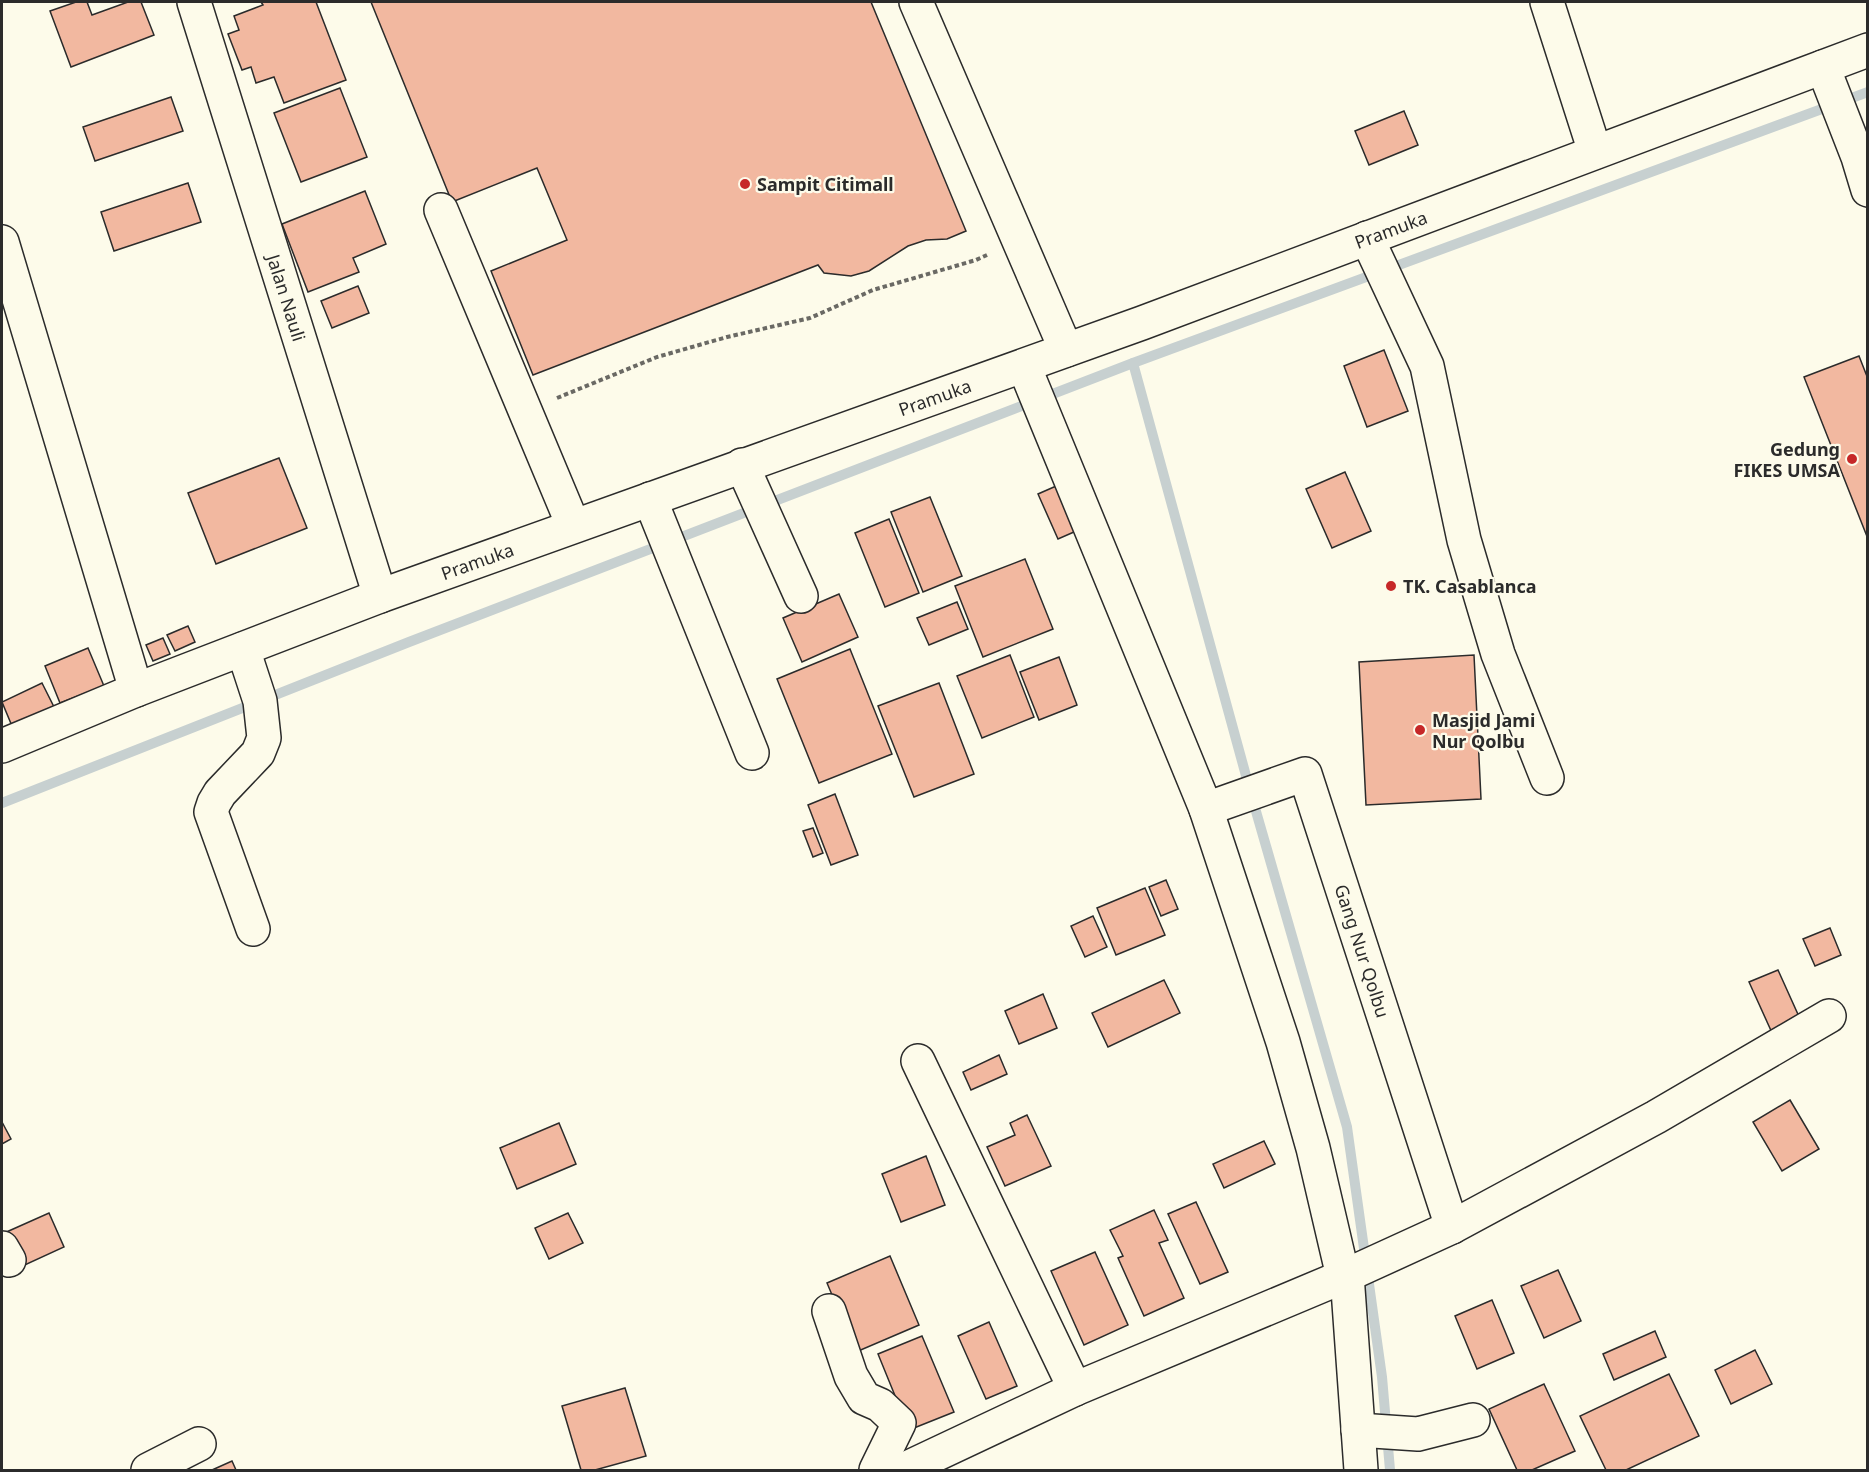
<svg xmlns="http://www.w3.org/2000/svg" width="1869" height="1472" font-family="'Noto Sans',sans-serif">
<rect width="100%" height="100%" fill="#fdfbea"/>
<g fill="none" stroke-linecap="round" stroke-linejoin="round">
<!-- stream -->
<g stroke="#c7d0d0" stroke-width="10">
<path d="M1133,363L1251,794L1347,1127L1382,1377L1390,1470"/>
<path d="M2,803L409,642L1133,363L1868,92"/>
</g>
</g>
<!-- building -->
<g fill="#f2b8a0" stroke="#2b2b2b" stroke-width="1.5">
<path d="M76,2H87L92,15L128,2H141L154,35L71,67L50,11Z"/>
<path d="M261,2H316L346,80L284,103L274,77L256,83L251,67L242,70L228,34L239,30L234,16L263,5Z"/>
<path d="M371,2H871L966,231L947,239L926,240L908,246L869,271L851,276L824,273L818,265L533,375L491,271L567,240L537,168L452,202Z"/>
<path d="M340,88L367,157L301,182L274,113Z"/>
<path d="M171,97L183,131L95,161L83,127Z"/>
<path d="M1404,111L1418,145L1369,165L1355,131Z"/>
<path d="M188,183L201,222L114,251L101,212Z"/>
<path d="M365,191L386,244L353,258L359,272L308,292L282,224Z"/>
<path d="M358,286L369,313L332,328L321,301Z"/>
<path d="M1384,350L1408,411L1367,427L1344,366Z"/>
<path d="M1859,356L1868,379V539L1804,377Z"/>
<path d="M279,458L307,528L216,564L188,493Z"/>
<path d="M1345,472L1371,531L1332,548L1306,489Z"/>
<path d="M1063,483L1083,528L1058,539L1038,494Z"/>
<path d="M930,497L962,576L923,592L891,512Z"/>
<path d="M889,519L919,593L885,607L855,533Z"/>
<path d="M1025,559L1053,629L983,657L955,586Z"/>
<path d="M839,594L858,637L802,662L783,618Z"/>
<path d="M957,602L968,629L929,645L917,618Z"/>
<path d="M188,626L195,642L175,651L167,635Z"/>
<path d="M163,638L170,654L153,661L146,645Z"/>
<path d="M88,648L104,686L60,703L45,666Z"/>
<path d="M850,649L892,754L819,783L777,679Z"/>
<path d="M1010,655L1034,717L982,738L957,676Z"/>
<path d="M1474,655L1481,799L1366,805L1359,662Z"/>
<path d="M1059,657L1077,705L1039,720L1020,672Z"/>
<path d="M42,683L54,707L12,726L2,702Z"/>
<path d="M939,683L974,774L914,797L878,706Z"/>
<path d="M835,794L858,855L831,865L808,805Z"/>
<path d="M813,828L823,853L813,857L803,831Z"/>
<path d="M1166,880L1178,909L1161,916L1149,887Z"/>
<path d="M1145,888L1165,935L1116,955L1097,908Z"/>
<path d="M1093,916L1107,947L1085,957L1071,926Z"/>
<path d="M1830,928L1841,955L1815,966L1803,939Z"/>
<path d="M1778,970L1801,1021L1773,1035L1749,982Z"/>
<path d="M1164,980L1180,1013L1108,1047L1092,1013Z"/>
<path d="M1043,994L1057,1028L1019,1044L1005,1011Z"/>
<path d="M999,1055L1007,1074L971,1090L963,1072Z"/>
<path d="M1790,1100L1819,1149L1782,1171L1753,1122Z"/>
<path d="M1027,1115L1051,1166L1005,1186L987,1147L1015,1135L1010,1123Z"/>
<path d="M2,1122L11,1139L2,1144Z"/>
<path d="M559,1123L576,1164L517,1189L500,1148Z"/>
<path d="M1264,1141L1275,1164L1224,1188L1213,1164Z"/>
<path d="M926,1156L945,1205L901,1222L882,1174Z"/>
<path d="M1196,1202L1228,1272L1200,1284L1168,1214Z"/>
<path d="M1154,1210L1168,1240L1159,1243L1184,1298L1144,1316L1118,1258L1123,1256L1110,1230Z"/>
<path d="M49,1213L64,1247L16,1269L2,1234Z"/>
<path d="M568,1213L583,1243L549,1259L535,1228Z"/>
<path d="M1095,1252L1128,1325L1084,1345L1051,1271Z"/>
<path d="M890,1256L919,1325L856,1352L827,1283Z"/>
<path d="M1558,1270L1581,1321L1544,1338L1521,1286Z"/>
<path d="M1492,1300L1514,1353L1477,1369L1455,1316Z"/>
<path d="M989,1322L1017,1386L986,1399L958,1336Z"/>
<path d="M1655,1331L1666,1357L1614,1380L1603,1354Z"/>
<path d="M922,1336L954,1412L909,1430L878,1354Z"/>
<path d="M1755,1350L1772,1384L1731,1404L1715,1370Z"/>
<path d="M1669,1374L1699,1436L1626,1470H1606L1580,1416Z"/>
<path d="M1544,1384L1575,1451L1532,1470H1517L1489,1409Z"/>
<path d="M625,1388L646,1456L595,1470H581L562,1406Z"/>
<path d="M232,1461L236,1470H212Z"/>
</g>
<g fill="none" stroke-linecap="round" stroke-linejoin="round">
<defs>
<g id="minor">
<path id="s1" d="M194,2L380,596"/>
<path d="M916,2L1066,350"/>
<path d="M1547,2L1595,152"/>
<path d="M1823,67L1858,157L1868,190"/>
<path d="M441,210L573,525"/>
<path d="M1367,238L1427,366L1464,540L1498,654L1547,778"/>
<path d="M2,242L136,690"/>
<path d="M1024,366L1206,809L1283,1042L1313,1148L1342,1272L1347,1275L1361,1470"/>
<path d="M742,465L801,596"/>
<path d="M650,499L752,753"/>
<path d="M243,649L260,701L264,738L258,753L220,793L214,803L211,812L253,929"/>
<path id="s2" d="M2,746L136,690L380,596L1142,323L1868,50"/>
<path id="s3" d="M1206,809L1305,774L1452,1227"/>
<path d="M918,1061L1075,1389"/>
<path d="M2,1248L9,1260"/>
<path d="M829,1311L851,1376L864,1398L880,1405L899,1423L876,1470"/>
<path d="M1358,1430L1418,1434L1473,1420"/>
<path d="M148,1470L199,1444"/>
<path d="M903,1470L1075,1389L1347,1275L1452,1227L1656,1117L1829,1016"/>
</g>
</defs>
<!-- minor casing -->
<use href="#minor" stroke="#2b2b2b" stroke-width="36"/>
<!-- path -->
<path stroke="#6a6964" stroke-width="4" stroke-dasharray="4.5 3" stroke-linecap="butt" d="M557,398L657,357L727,337L810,318L873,290L976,260L987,255"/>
<!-- minor -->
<use href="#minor" stroke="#fdfbea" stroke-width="33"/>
</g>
<!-- markers -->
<g fill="#c62828" stroke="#fdfbea" stroke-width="2">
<circle cx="745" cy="184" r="6"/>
<circle cx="1852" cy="459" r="6"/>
<circle cx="1391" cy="586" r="6"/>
<circle cx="1420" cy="730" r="6"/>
</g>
<g text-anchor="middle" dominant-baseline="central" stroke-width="4.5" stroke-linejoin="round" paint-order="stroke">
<!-- poi labels -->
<g font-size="18" font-weight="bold" fill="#2b2b2b" stroke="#fdfbea" text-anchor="start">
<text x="757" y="184">Sampit Citimall</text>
<text x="1840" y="449" text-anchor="end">Gedung<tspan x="1840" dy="21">FIKES UMSA</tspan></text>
<text x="1403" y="586">TK. Casablanca</text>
<text x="1432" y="720">Masjid Jami<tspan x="1432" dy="21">Nur Qolbu</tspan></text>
</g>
<!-- street labels -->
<g font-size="18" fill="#2b2b2b" stroke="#fdfbea">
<text stroke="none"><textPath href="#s2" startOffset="1482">Pramuka</textPath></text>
<text stroke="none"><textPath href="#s1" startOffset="310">Jalan Nauli</textPath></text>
<text stroke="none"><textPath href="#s2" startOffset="996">Pramuka</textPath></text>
<text stroke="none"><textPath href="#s2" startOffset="510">Pramuka</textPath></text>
<text stroke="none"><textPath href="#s3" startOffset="291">Gang Nur Qolbu</textPath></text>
</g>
</g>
<!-- border -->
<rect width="1869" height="1472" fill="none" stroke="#2b2b2b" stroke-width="6"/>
</svg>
